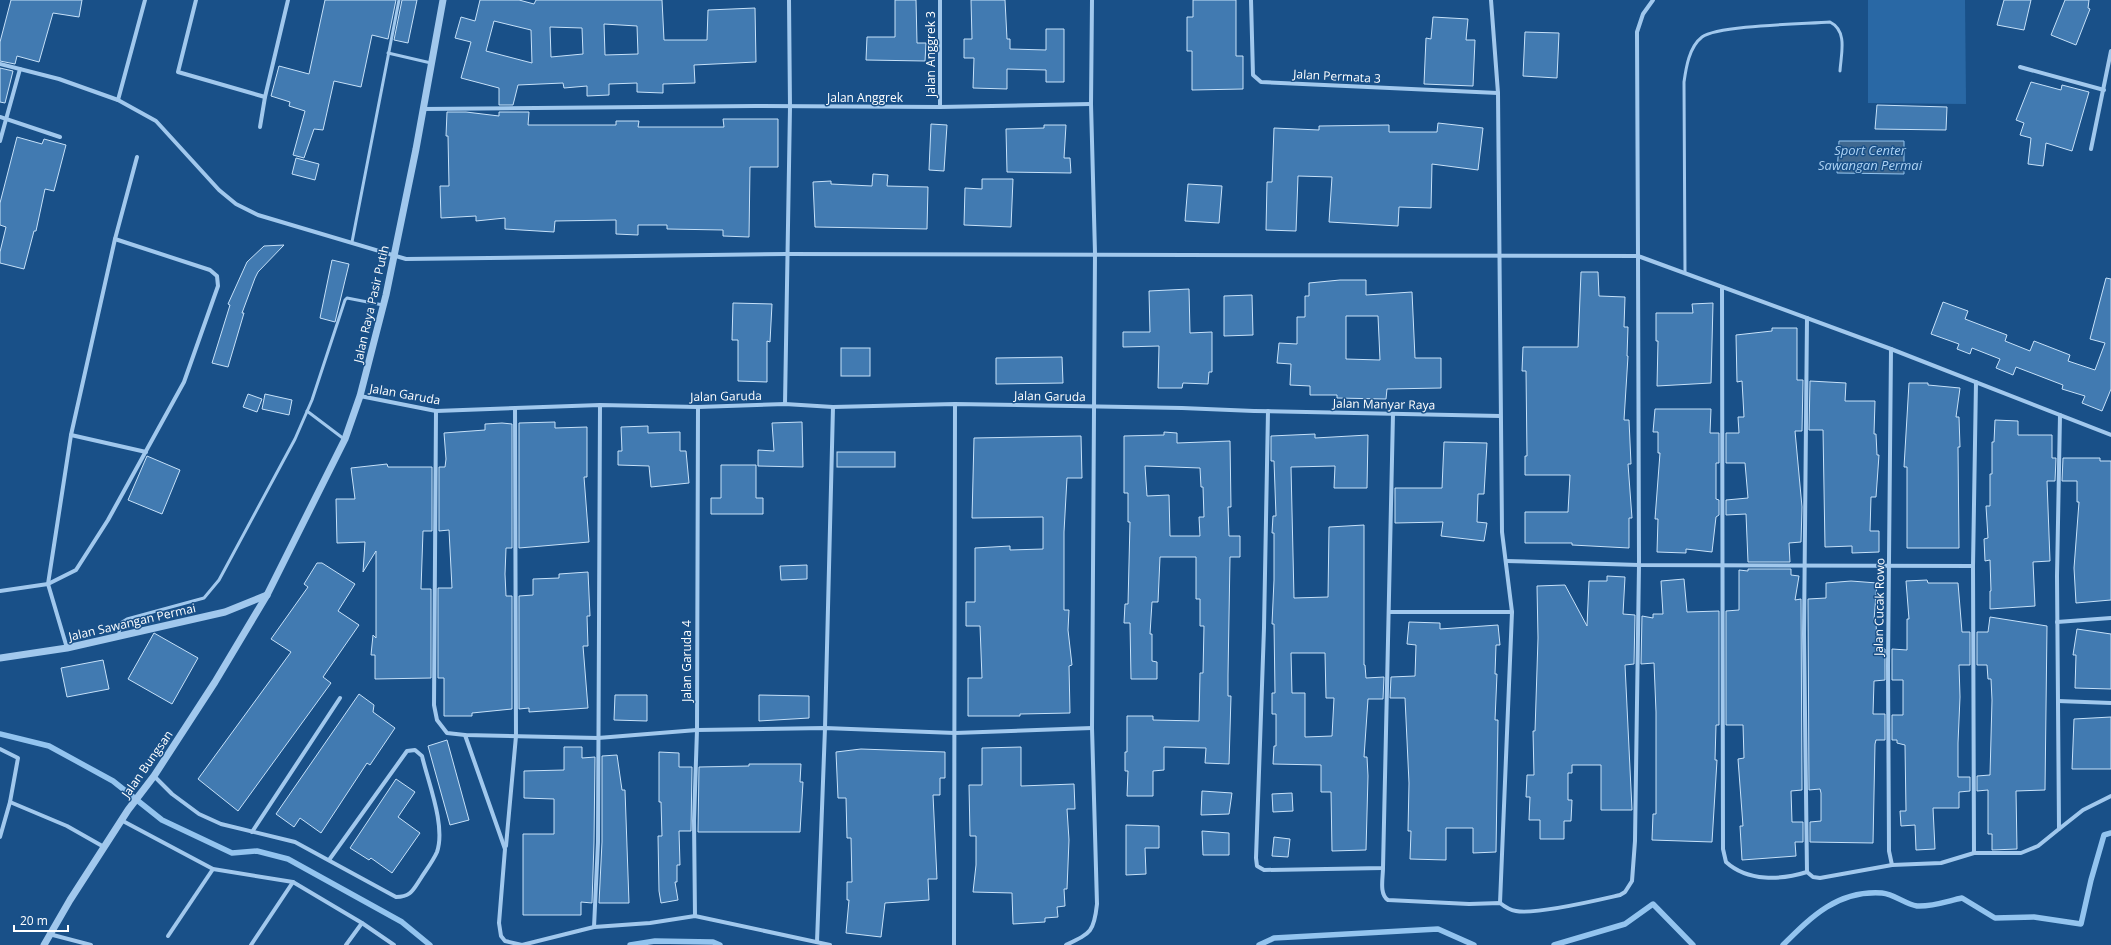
<svg xmlns="http://www.w3.org/2000/svg" width="2111" height="945" font-family="'Open Sans',sans-serif">
<rect width="100%" height="100%" fill="#195088"/>
<!-- green -->
<path fill="#2968a5" d="M1868,0H1965L1966,104L1868,103Z"/>
<!-- water -->
<path fill="#3f6890" stroke="#93c4ef" d="M1839,141H1904V174L1837,173Z"/>
<g fill="none" stroke-linecap="round" stroke-linejoin="round">
<!-- stream -->
<g stroke="#93c4ef" stroke-width="5.5">
<path d="M0,734L49,746L113,781L162,820L232,853L257,851L288,859L402,922L430,945"/>
<path d="M630,945L655,941L713,942L720,945"/>
<path d="M1259,945L1274,938L1438,929L1474,945"/>
<path d="M1554,945L1625,924L1653,904L1693,945"/>
<path d="M1783,945C1812,916 1838,890 1882,893C1894,894 1905,904 1917,906C1931,907 1948,901 1962,898L1995,918L2034,917L2081,924L2091,880L2104,835L2111,833"/>
</g>
</g>
<!-- building -->
<g fill="#417ab1" stroke="#c6e1f9" fill-rule="evenodd">
<path d="M11,0H82L79,17L53,13L39,62L17,56L15,64L0,61V42Z"/>
<path d="M325,0H396L388,39L372,35L361,87L334,81L323,130L314,129L304,158L293,155L305,111L289,106L290,102L271,96L279,66L309,74Z"/>
<path d="M402,0H417L408,43L394,40Z"/>
<path d="M480,0H519L534,4L536,0H662L664,40H707L708,10L755,8L756,62L694,65L695,83L663,84V93L637,92V83L609,84V95L587,96V86L564,88L563,83L518,85L513,105H499V88L461,78L471,42L455,38L461,17L475,21ZM494,21L531,30L532,63L486,51ZM604,24L637,26L638,54L605,55ZM550,27L582,28L583,54L551,57Z"/>
<path d="M895,0H916L917,43H926L925,61L866,60L867,37H895Z"/>
<path d="M971,0H1005L1007,39H1010V49L1046,50V29H1064V82H1046V70L1007,69V89L973,88L974,58H964V39H972Z"/>
<path d="M1193,0H1236V56H1243V89L1192,90V51H1187V17H1193Z"/>
<path d="M2004,0H2031L2024,30L1997,25Z"/>
<path d="M2065,0H2089L2088,8L2090,9L2076,45L2051,35Z"/>
<path d="M1433,17L1468,19L1466,40H1475L1473,86L1424,84L1426,38L1431,39Z"/>
<path d="M1525,32L1559,33L1557,78L1523,76Z"/>
<path d="M0,68L13,71L5,103L0,102Z"/>
<path d="M2031,82L2061,90L2062,85L2089,92L2072,151L2046,143L2043,166L2028,164L2031,138L2020,135L2024,123L2016,120Z"/>
<path d="M1877,105L1947,107L1946,130L1875,129Z"/>
<path d="M447,112H466L499,116V112H529L528,125H616V121H639L638,127H724L723,119H778V167H750L749,237L723,236V230L667,229V225H638V235L616,234V220L555,221L554,232L505,229V218L476,221V216L441,218L440,186H449L448,136H446Z"/>
<path d="M1438,123L1483,128L1478,170L1432,164L1431,208L1399,207L1398,226L1329,222L1332,177L1298,176L1296,231L1266,230L1267,182H1272L1274,128L1319,130V126L1389,125V132H1437Z"/>
<path d="M931,124L947,125L944,171L929,170Z"/>
<path d="M1044,125H1066L1064,158H1070L1071,173L1007,172L1006,129L1044,128Z"/>
<path d="M17,137L42,144L44,139L66,145L54,191L45,189L36,231H34L24,269L0,263V252L6,227L0,225V203Z"/>
<path d="M296,158L319,164L315,180L292,174Z"/>
<path d="M873,174L888,175L887,186L928,187L927,229L815,227L813,182L831,181V184L872,186Z"/>
<path d="M982,179H1013L1011,227L964,225L965,188L982,189Z"/>
<path d="M1188,184L1222,186L1219,223L1185,221Z"/>
<path d="M284,245L258,272L255,278L242,313H244L228,367L212,363L230,305L228,304L247,262L264,246Z"/>
<path d="M332,260L349,264L335,322L320,318Z"/>
<path d="M1581,272H1598L1599,296L1625,297L1624,327H1628L1627,356H1628L1624,420H1629L1631,464H1628L1632,518H1629V548L1572,545V543H1525V512H1568L1570,475H1525V456H1527L1526,371H1522L1523,347H1578Z"/>
<path d="M2106,278L2111,279V389L2102,411L2082,403L2085,396L2062,389L2063,385L2016,367L2013,375L1996,368L2000,359L1972,348L1970,354L1957,349L1959,344L1931,334L1943,302L1968,311L1965,319L2007,335L2005,341L2030,351L2034,341L2070,355L2068,361L2095,370L2105,343L2090,339Z"/>
<path d="M1340,280H1366V295L1412,292L1415,358H1441V388L1387,389L1386,399L1337,398V395H1310V386L1290,385L1291,364L1277,363L1279,343L1297,344V317H1305V296H1309V283ZM1346,316H1378L1380,360L1346,359Z"/>
<path d="M1189,289L1190,333L1212,332V372H1209L1208,384L1183,383L1182,388H1158L1159,346L1123,347V332H1150L1149,291Z"/>
<path d="M1252,295L1253,335L1224,336V296Z"/>
<path d="M733,303L772,304L770,342L767,341V382L738,381V340H732Z"/>
<path d="M1713,303L1711,383L1657,386L1658,341H1656V313H1693L1692,304Z"/>
<path d="M1772,328H1797V380H1803L1802,431H1795L1802,507L1801,542L1789,543L1790,562H1748L1746,514L1726,515V500L1748,498L1745,463H1726V433H1739L1738,417H1744L1742,381L1737,382L1736,335L1772,331Z"/>
<rect x="841" y="348" width="29" height="28"/>
<path d="M1062,357L1063,383L996,384V358Z"/>
<path d="M1810,381L1846,383L1845,401H1875L1874,434H1876L1877,455H1879L1876,497H1871L1870,531H1879V552L1852,553V546L1825,547L1823,430H1809Z"/>
<path d="M1909,383H1928V385L1960,388L1956,417H1959L1960,447H1958L1959,548H1907V467H1904Z"/>
<path d="M248,394L262,399L257,412L243,407Z"/>
<path d="M265,394L292,400L289,415L262,409Z"/>
<path d="M1655,409H1711L1710,433H1719V463H1716V499L1719,500V515L1716,517L1712,552L1686,549V553L1657,552L1658,519H1655L1660,453H1658V432H1653Z"/>
<path d="M1995,420L2018,421V435H2052V458H2056L2055,481H2047L2050,561L2033,562L2035,606L1990,609V591H1991L1990,560L1985,561L1984,539L1988,538L1986,506H1990V474H1992V442H1994Z"/>
<path d="M555,422V428L587,427V477H584L589,542L519,548V423Z"/>
<path d="M802,422L803,467L758,466V450L774,451L772,423Z"/>
<path d="M502,423L512,424V548H506L505,574L506,596H512V709L472,713V716H444V678H438V588H452L449,530L439,531V467H445L446,459L444,433L485,430V424Z"/>
<path d="M648,426V433L680,432V451H686L689,483L651,487L649,466L618,465V451H622L621,427Z"/>
<path d="M1164,432L1177,433V443L1230,441L1231,507H1228L1229,536H1240V557H1230L1228,675V696H1231L1229,764L1205,763L1206,748L1164,747V770L1153,771V796H1127L1128,771H1125V752H1127V716H1153V720L1199,721L1200,673H1203L1204,626H1200V599H1196V557H1160L1158,602H1152L1150,634H1152V661L1157,662V679H1131L1130,623H1124L1125,604H1128L1130,522H1128V493H1124V436L1164,435ZM1145,466L1200,468L1201,487H1203L1204,517H1199L1200,536H1170L1169,495L1147,496Z"/>
<path d="M1315,434V438L1368,435L1367,488H1334L1335,466L1291,467L1294,598L1328,597L1329,527L1364,525V665H1365L1366,678L1384,677L1383,699H1368L1364,757H1367L1368,776L1366,850L1332,851L1331,792H1321V765L1273,764L1274,746H1276V714H1272V693H1275L1274,624H1272L1274,580V533H1272L1273,516H1276L1274,461H1271V436ZM1291,653H1325L1326,698H1334L1332,736L1305,737V693H1292Z"/>
<path d="M1081,436L1082,478H1067L1064,532V610H1069L1068,630L1072,665L1069,666L1070,713L1020,714V716H968V678H982L980,626H966V602H975V548L1010,546V550L1043,549V517L972,518L974,438Z"/>
<path d="M1444,442L1487,443L1484,494H1478L1477,522L1487,523L1484,541L1441,536L1443,522L1395,523V488H1442Z"/>
<rect x="837" y="452" width="58" height="15"/>
<path d="M147,456L180,470L162,514L128,500Z"/>
<path d="M2063,458H2100V461H2111V600L2076,603L2074,568L2079,502H2077V481H2062Z"/>
<path d="M387,464L388,467H432V531H423L421,589H431V678L375,679V655H371L373,635L376,638V551L363,572L365,542L337,543L336,499H355L351,468Z"/>
<path d="M721,465H756V498H763V514H711V498H721Z"/>
<path d="M317,563H322L355,584L338,611L359,625L323,677L331,683L238,811L198,779L291,652L271,639L308,587L304,584Z"/>
<path d="M807,565V579L781,580L780,566Z"/>
<path d="M1748,569H1791V575L1799,576L1795,600L1801,599L1802,790L1791,791L1792,822H1803V842H1795L1796,856L1742,860L1740,826H1743L1738,759L1744,758L1743,725H1726V611L1739,610V570L1748,571Z"/>
<path d="M588,572L590,616H587L588,646H583L588,708L529,712V708L519,709V596L533,595V579L559,578V574Z"/>
<path d="M1607,576L1625,577L1623,614L1635,615L1634,664L1625,665L1632,810H1601V765H1572V773H1568V800H1572L1571,821H1564V839H1540V820H1529L1530,797H1526L1527,775H1534L1533,731H1535L1538,638L1537,586L1565,585L1587,626L1589,581H1607Z"/>
<path d="M1684,579L1687,612L1719,611V725H1716L1715,760H1717L1712,842L1652,840L1653,814H1656V712L1654,663L1641,664L1642,616L1653,618V614H1663L1661,581Z"/>
<path d="M1927,580L1928,583H1958L1962,632H1970V665H1959L1960,697L1958,743V777H1970V791L1959,792V808H1933L1935,849L1916,850L1915,825L1901,826L1900,811H1906L1905,745L1897,743V740H1892V715H1903V680H1892V649L1907,650V619H1909L1906,581Z"/>
<path d="M1851,581L1877,583L1874,620H1876L1877,649H1885V680L1874,681L1873,714H1885V740H1876L1875,744L1873,843L1810,842V822L1821,821V793L1820,789L1809,790L1808,599L1826,598V583Z"/>
<path d="M1990,617L2047,626L2045,790L2016,791L2017,849L1992,850V834H1988V790L1977,791V776L1990,775L1992,700L1991,679H1988L1987,665H1977V632H1988Z"/>
<path d="M1409,622L1440,623V629L1498,625L1500,645H1496L1495,674H1497L1495,720H1498L1496,852L1473,853V828H1446V860L1410,859L1411,831H1408L1409,783L1405,698H1390L1391,677L1415,676L1416,645L1407,644Z"/>
<path d="M2077,629L2111,634V689L2075,688L2076,655H2073Z"/>
<path d="M154,633L198,658L172,704L128,679Z"/>
<path d="M103,660L109,689L67,697L61,668Z"/>
<path d="M359,694L374,705L373,712L395,728L370,765L367,763L321,833L300,818L294,827L276,814Z"/>
<path d="M615,695H647V721L614,720Z"/>
<path d="M759,695L809,696V718L759,721Z"/>
<path d="M2111,717V769H2072L2074,719Z"/>
<path d="M447,740L469,820L450,825L428,746Z"/>
<path d="M564,747H582V758L595,757L594,842L592,903L581,902V915H523V834H554V799L524,798V771L564,770Z"/>
<path d="M1021,747V786L1074,784L1075,809H1067L1069,840L1067,889H1064L1065,906L1057,907L1058,917L1045,918V922L1013,924L1012,893L973,892L976,865V836H970L969,785H982V748Z"/>
<path d="M861,749L945,752V778H940V795H933L937,879H928L929,900L885,903L881,937L846,933L849,900H847V882H852L851,838H847L846,798H838L836,752Z"/>
<path d="M659,752L679,753V767H692L691,831H679L680,865H677V882H675L678,900L661,903L659,891L658,836H662L661,802H659Z"/>
<path d="M617,755L622,790H625L629,903H599L602,842V756Z"/>
<path d="M749,764H801L800,782H803L800,832H698L699,767L749,766Z"/>
<path d="M396,779L415,792L398,817L420,833L392,873L371,858L369,860L350,848Z"/>
<path d="M1202,791L1232,793L1229,814L1201,815Z"/>
<path d="M1292,793L1293,811L1273,812L1272,794Z"/>
<path d="M1126,825L1159,826V848H1145L1146,874L1126,875Z"/>
<path d="M1202,831L1229,833V855H1203Z"/>
<path d="M1274,837L1290,839L1288,857L1272,856Z"/>
</g>
<g fill="none" stroke-linecap="round" stroke-linejoin="round">
<!-- service -->
<g stroke="#a1c8ed" stroke-width="3">
<path d="M388,53L431,63"/>
<path d="M352,242L399,0"/>
<path d="M1685,273L1684,82C1686,68 1689,47 1702,37C1718,25 1805,24 1830,22C1848,31 1841,54 1840,71"/>
<path d="M307,411L344,439"/>
<path d="M118,636L122,622L127,619L204,598L219,580L295,439L312,400L345,300L347,298L383,305"/>
</g>
<!-- minor -->
<g stroke="#a1c8ed" stroke-width="4">
<path d="M196,0L178,72L265,97L288,0"/>
<path d="M940,0V107"/>
<path d="M1251,0L1253,75L1261,82L1498,93"/>
<path d="M1491,0L1498,93L1502,532L1512,612L1500,903"/>
<path d="M1653,0L1643,14L1637,32L1638,256L1891,349L2111,435"/>
<path d="M0,64L59,79L118,100L156,121L219,190L236,204L258,215L406,259L787,254L1638,256L1639,565L1635,841L1632,881L1625,892L1620,895C1598,900 1536,915 1516,911C1510,910 1505,907 1500,903L1469,904L1388,900C1379,894 1383,878 1383,868"/>
<path d="M2020,67L2104,90"/>
<path d="M118,100L145,0"/>
<path d="M423,109L755,106L940,107L1091,104"/>
<path d="M0,117L60,137"/>
<path d="M260,127L265,97"/>
<path d="M0,141L20,69"/>
<path d="M2091,149L2111,51"/>
<path d="M1722,287L1723,849L1726,862C1748,882 1781,880 1807,872"/>
<path d="M1807,318L1804,634L1807,872L1813,877L1820,878L1892,865L1941,863L1974,853H2021L2038,846L2059,829L2057,576L2060,415"/>
<path d="M1891,349L1888,666L1889,851L1892,865"/>
<path d="M360,396L436,411L600,405L698,407L785,404L833,407L955,404L1182,408L1254,411L1500,416"/>
<path d="M785,404L790,107L789,0"/>
<path d="M436,411L434,705L437,720L447,733L465,735L598,738L697,730L825,728L955,733L1092,728"/>
<path d="M1268,411L1264,628L1256,858L1257,866L1264,870L1383,868L1393,414"/>
<path d="M71,435L146,452"/>
<path d="M1506,561L1639,565L1973,566"/>
<path d="M0,591L48,584L76,570L108,520L184,382L218,286L217,276L210,270L115,239"/>
<path d="M1389,612H1512"/>
<path d="M2057,622L2111,618"/>
<path d="M67,648L48,584L71,435L115,239L137,157"/>
<path d="M2058,701L2111,703"/>
<path d="M465,735L505,849L499,923L501,936L505,941L522,945L594,927L650,923L695,916L830,945"/>
<path d="M0,749L18,758L10,802L0,837"/>
<path d="M154,776L172,794L199,814L221,824L295,842L396,897C411,897 413,890 421,878C426,870 433,861 437,852C446,826 428,782 422,756L415,750L407,751L329,860"/>
<path d="M10,802L67,826L104,847"/>
<path d="M121,820L213,869L293,882L362,923L394,945"/>
<path d="M2059,829L2083,810L2111,796"/>
<path d="M252,832L340,698"/>
<path d="M506,846L516,736L515,409"/>
<path d="M1974,853L1973,566L1976,382"/>
<path d="M695,916L694,821L697,730L698,407"/>
<path d="M594,927L598,842L600,405"/>
<path d="M49,934L91,945"/>
<path d="M168,936L213,869"/>
<path d="M817,942L825,728L833,407"/>
<path d="M251,945L293,882"/>
<path d="M346,945L362,923"/>
<path d="M954,945L955,404"/>
<path d="M1066,945C1091,933 1094,932 1097,904L1092,728L1095,253L1091,104L1092,0"/>
</g>
<!-- tertiary -->
<g stroke="#a1c8ed" stroke-width="7">
<path d="M0,658L67,648L225,612L267,595"/>
<path d="M44,945L70,900L128,810L154,776L215,682L267,595L345,439L360,396L386,295L416,149L443,0"/>
</g>
</g>
<g text-anchor="middle" dominant-baseline="central" stroke-width="3" stroke-linejoin="round" paint-order="stroke">
<!-- street labels -->
<g font-size="12" fill="#fff" stroke="#195088">
<text transform="translate(930 54) rotate(-90)">Jalan Anggrek 3</text>
<text transform="translate(1337 76) rotate(3)">Jalan Permata 3</text>
<text x="865" y="97">Jalan Anggrek</text>
<text transform="translate(371 304) rotate(-77)">Jalan Raya Pasir Putih</text>
<text transform="translate(405 394) rotate(10)">Jalan Garuda</text>
<text transform="translate(726 396) rotate(-1)">Jalan Garuda</text>
<text transform="translate(1050 396) rotate(1)">Jalan Garuda</text>
<text transform="translate(1384 404) rotate(1)">Jalan Manyar Raya</text>
<text transform="translate(1879 607) rotate(-89)">Jalan Cucak Rowo</text>
<text transform="translate(132 622) rotate(-13)">Jalan Sawangan Permai</text>
<text transform="translate(686 661) rotate(-90)">Jalan Garuda 4</text>
<text transform="translate(147 764) rotate(-55)">Jalan Bungsan</text>
</g>
<!-- water labels -->
<g font-size="13" font-style="italic" fill="#acd2f4" stroke="#195088">
<text x="1870" y="150">Sport Center<tspan x="1870" dy="15">Sawangan Permai</tspan></text>
</g>
</g>
<!-- scale -->
<path d="M14 925v6h54v-6" fill="none" stroke="#ffffff" stroke-width="2"/>
<text x="20" y="925" font-size="12" fill="#ffffff" stroke="#195088" stroke-width="3" paint-order="stroke">20 m</text>
</svg>
